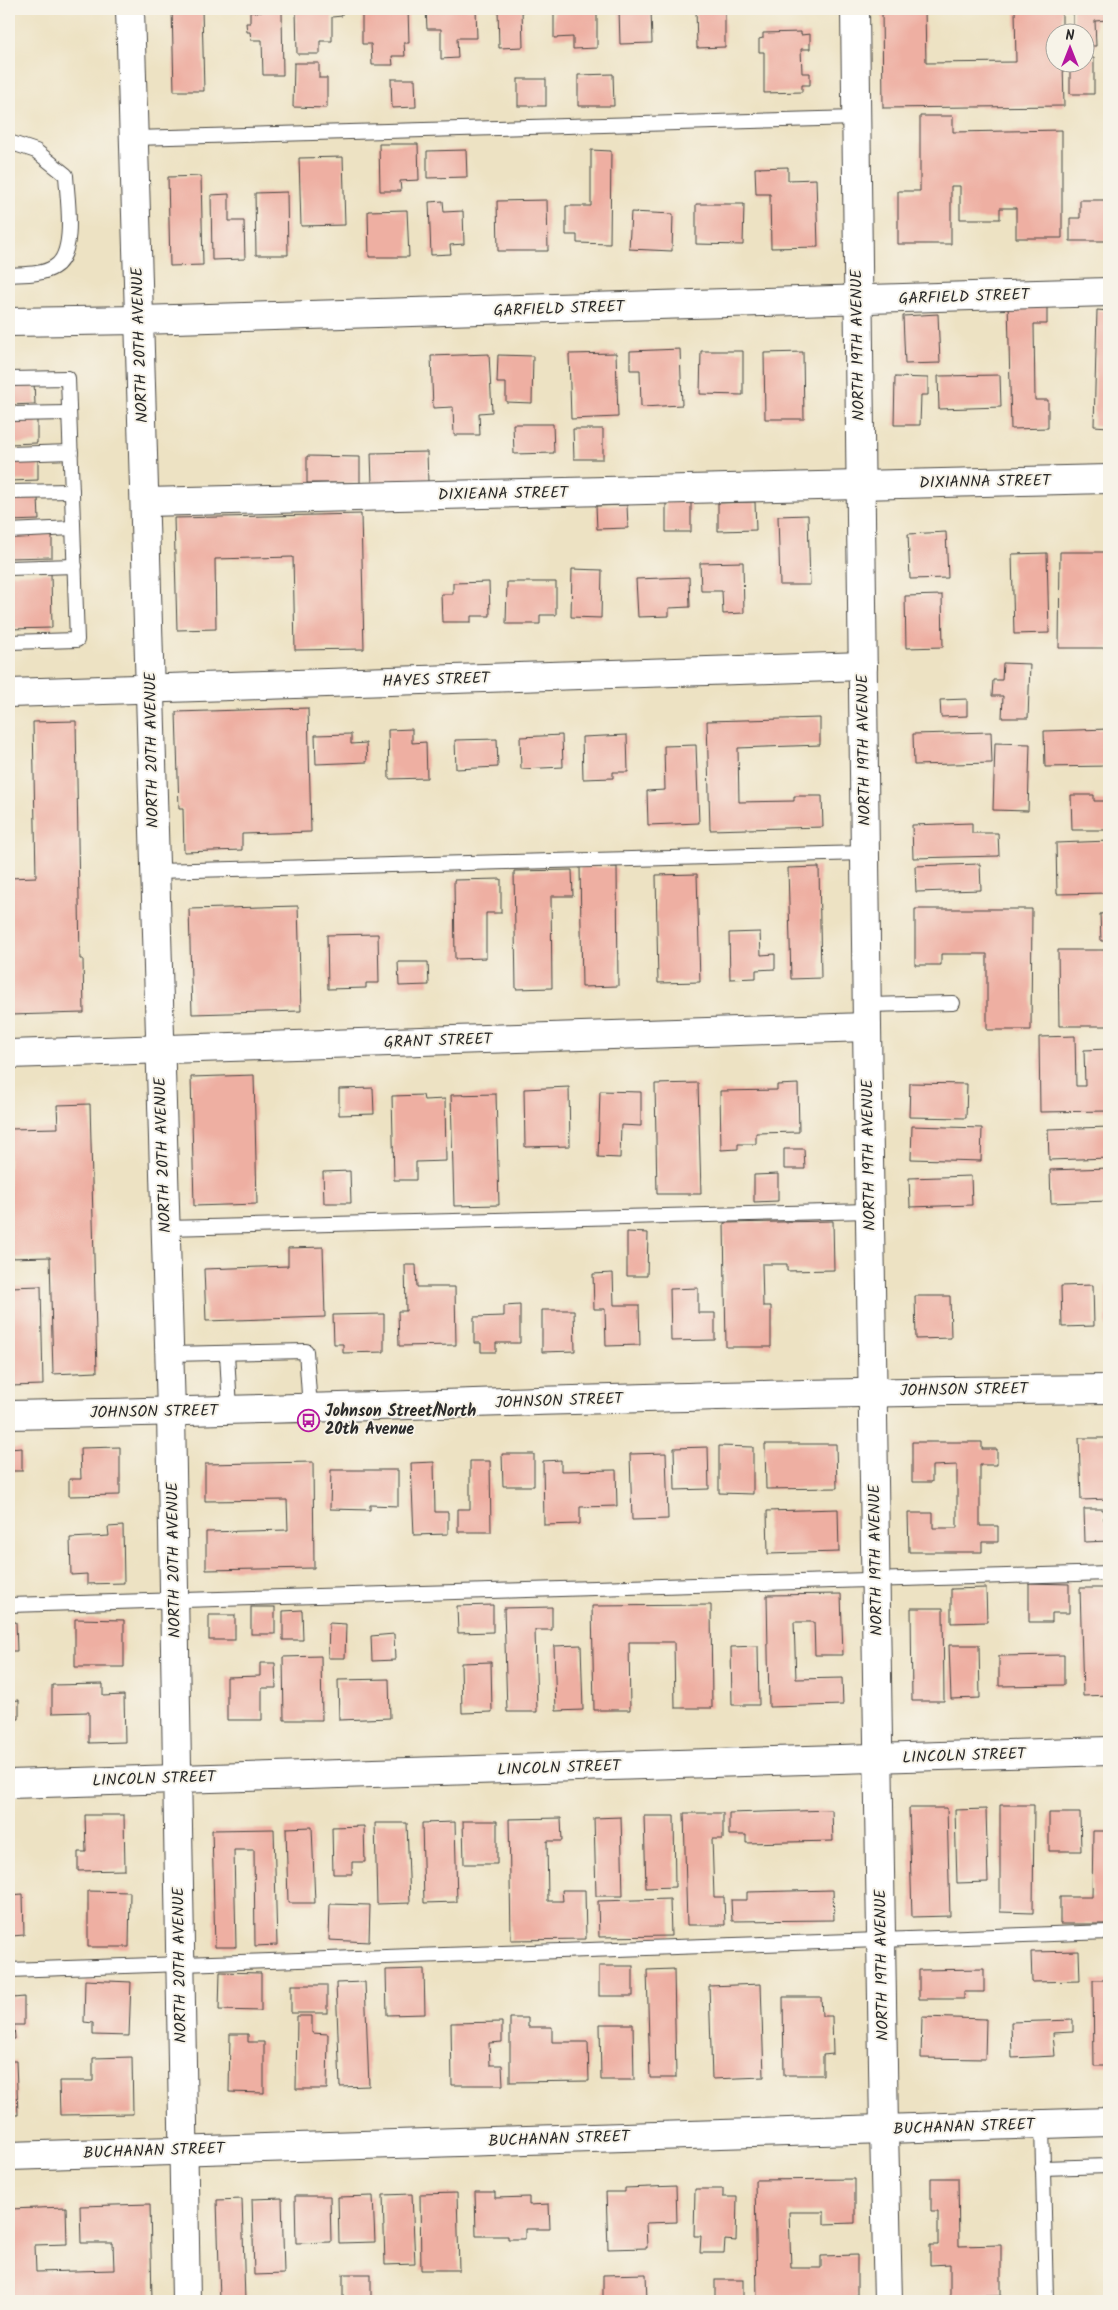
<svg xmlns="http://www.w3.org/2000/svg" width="1118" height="2310" font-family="Kalam,sans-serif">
<rect width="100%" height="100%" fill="#f7f3e8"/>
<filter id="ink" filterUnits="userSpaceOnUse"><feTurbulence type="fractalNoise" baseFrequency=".02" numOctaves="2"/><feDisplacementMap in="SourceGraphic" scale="10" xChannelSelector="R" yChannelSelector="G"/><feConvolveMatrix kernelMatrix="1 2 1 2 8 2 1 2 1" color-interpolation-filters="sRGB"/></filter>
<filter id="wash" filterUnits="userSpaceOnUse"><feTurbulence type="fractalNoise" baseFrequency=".0096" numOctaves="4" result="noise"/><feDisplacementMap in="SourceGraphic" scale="20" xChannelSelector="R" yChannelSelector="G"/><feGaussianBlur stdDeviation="1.12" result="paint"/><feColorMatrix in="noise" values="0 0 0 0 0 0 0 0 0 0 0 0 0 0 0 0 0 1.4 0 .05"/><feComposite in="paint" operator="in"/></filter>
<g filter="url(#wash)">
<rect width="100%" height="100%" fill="#ede2c3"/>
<g id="blocks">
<!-- building -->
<g fill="#eeafa2">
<path d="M172,9H202L204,91H174Z"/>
<path d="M262,9H278V12H282L283,75H263L262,40H251L250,32H247L246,23H250V12H262Z"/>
<path d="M296,9H342V16L332,17V41H320V54H297Z"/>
<path d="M362,9H408L409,43H404L405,56H392L393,65H372L371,44H362Z"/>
<path d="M426,9H476L477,38H457L458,58L441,59V29H427Z"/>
<path d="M498,9H522L523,47L499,48Z"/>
<path d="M554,9H597V48L573,49V37L554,38Z"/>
<path d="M619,9H651L652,43L620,44Z"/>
<path d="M696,9H725V47L697,48Z"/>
<path d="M882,9H925L926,63L1016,62L1015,9H1062V32H1056V62H1063L1064,106L883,108Z"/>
<path d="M1073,9H1107V20L1095,21L1096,46H1086V32H1073Z"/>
<path d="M801,32V35L810,34V49H801L802,73H810V85H802V92L764,93V52H759V39L763,38V33Z"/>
<path d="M1086,58H1094V94H1070V62H1086Z"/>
<path d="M294,63H319V78H327V108L293,107Z"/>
<path d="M613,74L614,106H578V75Z"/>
<path d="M391,79H415L416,107L392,108Z"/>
<rect x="518" y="79" width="28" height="27"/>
<path d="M920,116H953V132L1062,130V238H1016V208H1000V219H960V186H951V244H898V191H920Z"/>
<path d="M379,144H418L419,180L400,181L401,191H380Z"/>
<path d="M466,150L467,177L427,178V151Z"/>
<path d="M591,150L611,151L610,244L577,243V235H566V206H591Z"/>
<path d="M343,157L345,225L301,226L299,158Z"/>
<path d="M788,167V180L816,179L818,247L771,248L770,194H756L755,168Z"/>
<path d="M201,176L203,265L170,266L168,177Z"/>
<path d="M287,192L288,255H256L255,193Z"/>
<path d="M229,194V221H244L245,259L212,260L211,195Z"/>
<path d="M547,200L548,251H498L497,201Z"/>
<path d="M1080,200H1109V241H1070V218H1080Z"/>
<path d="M443,201L444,212L463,211L464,244L450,245L451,254L431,255L429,202Z"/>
<path d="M696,204H744L743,245L696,244Z"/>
<path d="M407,210L409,257H369L368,211Z"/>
<path d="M631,212L673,214L672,251L629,249Z"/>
<path d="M1047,301V324H1034L1035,400H1048V428L1011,429L1008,302Z"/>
<path d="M1097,310L1109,311V427L1094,426Z"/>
<path d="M938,314L940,363L905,364L903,316Z"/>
<path d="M680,349L682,405L641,407L640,370H630V351Z"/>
<path d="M701,351H743V395L700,394Z"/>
<path d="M803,352L804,419H765L764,353Z"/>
<path d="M616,353L618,417L571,419L569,354Z"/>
<path d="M489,354L492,412L479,413L480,435H454L453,407L433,408L431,356Z"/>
<path d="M498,355L533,356L532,403L506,402V383H497Z"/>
<path d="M1000,375L1001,407L939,409L938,376Z"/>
<path d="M895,377L928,378V395H921L920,425H894Z"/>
<path d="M9,382H34L35,404L9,405Z"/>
<path d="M37,420V443L9,444V421Z"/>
<path d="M513,424H553L554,453L514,454Z"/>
<path d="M573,429H603V459H574Z"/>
<path d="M427,452L428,483L372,484L371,453Z"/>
<path d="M307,456L360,457V483H307Z"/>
<path d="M38,457V480L9,481V458Z"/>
<path d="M9,497H38L39,520L9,521Z"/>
<path d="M691,501V532H666V502Z"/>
<path d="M755,502L756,530L718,531V503Z"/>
<path d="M627,505L628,528L597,529L596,506Z"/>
<path d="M361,514L364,649L295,650L293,557L215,559L216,629L177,630L174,518Z"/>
<path d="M808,515L810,585H780L778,516Z"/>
<path d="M946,532L948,578L910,579L908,534Z"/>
<path d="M52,533V557L9,558V534Z"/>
<path d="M1060,552H1109V648H1059Z"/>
<path d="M1047,553L1049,633L1014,634L1012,554Z"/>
<path d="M743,562L744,613L723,614L722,591H701L700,563Z"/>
<path d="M572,569L602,570L601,618L571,617Z"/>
<path d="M51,573L52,628L9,629V574Z"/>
<path d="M689,577L690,607L669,608V616L638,617L636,579Z"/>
<path d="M489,582L490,616H471V622H442L441,594H453V583Z"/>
<path d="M507,582H556V615H540V624H506Z"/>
<path d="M942,595L943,647L906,648L905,596Z"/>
<path d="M1003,663L1030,664L1028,718H1002L1003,696H992L993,680H1002Z"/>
<path d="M967,699V716L941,717L940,700Z"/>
<path d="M308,708L311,832L242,834V850L184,852L183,809H179L176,712Z"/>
<path d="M820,718V745L738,748L739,802L794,801V796H822L823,827L710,830L707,721Z"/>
<path d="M76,721L80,959H83L84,1013L9,1015V878L36,877L33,722Z"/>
<path d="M412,729V743L426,742L427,778L389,779L388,730Z"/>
<path d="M1109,729V766L1045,767L1044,731Z"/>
<path d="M991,732L992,763L914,765L913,734Z"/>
<path d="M351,734V744L366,743L367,762L316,764L315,735Z"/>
<path d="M562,735L563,767L521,769L520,737Z"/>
<path d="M627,735L628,772H613V778L583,779L582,737Z"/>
<path d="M497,739L498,767L456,769L455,740Z"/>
<path d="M995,743L1030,744L1028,811L993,810Z"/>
<path d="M696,745L699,823L648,825L647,791L665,790L664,746Z"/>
<path d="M1071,795H1094V801H1109V830H1072Z"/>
<path d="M972,823V833H998L999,856L913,858L912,825Z"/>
<path d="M1109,841V893L1057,894L1056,843Z"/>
<path d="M980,864L981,890L916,892L915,866Z"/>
<path d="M580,867H617L618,986L582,987Z"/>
<path d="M819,867L821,978L791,979L788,868Z"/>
<path d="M572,870L573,896H551L552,988L516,989L514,871Z"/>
<path d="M697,874L700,982L658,983L656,875Z"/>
<path d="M501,879V913H486V958L455,959L454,880Z"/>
<path d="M298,906L301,1011L192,1014L189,909Z"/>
<path d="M915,909H1032L1031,1030H987V954H941V965H915Z"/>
<path d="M1109,913V941H1101L1100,914Z"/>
<path d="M760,932L761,955L775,954V969L756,970V978L730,979L729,933Z"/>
<path d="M378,934L379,983H366V988L328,989L327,935Z"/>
<path d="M1058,950H1109V1026H1059Z"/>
<path d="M398,962H428L429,985L399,986Z"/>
<path d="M1075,1036L1076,1086H1085L1084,1050L1109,1049V1111L1040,1112L1039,1037Z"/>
<path d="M254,1075L257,1204L194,1206L191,1077Z"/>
<path d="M698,1083L701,1194H657L655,1084Z"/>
<path d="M910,1083L967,1084L966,1118L909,1117Z"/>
<path d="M798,1084L799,1132L756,1133V1144H738V1149L721,1150L720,1091L777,1090V1085Z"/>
<path d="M569,1087L570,1146L525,1147L524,1089Z"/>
<path d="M373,1088L374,1114L339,1115V1089Z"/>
<path d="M600,1091L641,1092V1126L621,1125L620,1158L598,1157Z"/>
<path d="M496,1094L499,1205L454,1206L451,1095Z"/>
<path d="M423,1095L424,1100L445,1099L446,1161L416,1162V1180H394L392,1096Z"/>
<path d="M90,1104L97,1372L53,1374L50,1257L9,1258V1129L58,1128L57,1105Z"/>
<path d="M912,1126L982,1128L981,1161L911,1159Z"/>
<path d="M1109,1127V1158L1049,1160L1048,1129Z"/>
<path d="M784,1149H804L805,1169H784Z"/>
<path d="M1109,1168V1201L1051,1203L1050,1170Z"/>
<path d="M350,1171L351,1203H324L323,1172Z"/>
<path d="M778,1174V1201L754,1202V1175Z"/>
<path d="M971,1176L972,1205L910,1207L909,1178Z"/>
<path d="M833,1221L834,1270L787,1271V1264H762L763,1306H771V1347H726L724,1223Z"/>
<path d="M627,1232L648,1233L647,1276H627Z"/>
<path d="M323,1247L325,1317L206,1321L204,1269L288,1266V1248Z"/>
<path d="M405,1265H416L417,1287H455L456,1345L399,1346L398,1311H406Z"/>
<path d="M613,1273L614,1305H639L640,1345L606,1346L605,1309H594L593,1274Z"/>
<path d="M1093,1285L1094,1326L1062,1327L1061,1286Z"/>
<path d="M41,1286L43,1385L9,1386V1287Z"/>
<rect x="1106" y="1286" width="3" height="41"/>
<path d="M698,1288V1313H715V1340L671,1341L670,1289Z"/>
<path d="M915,1296H950L951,1338L916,1339Z"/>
<path d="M520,1305V1343H496V1352H481V1343H474V1317L504,1316V1306Z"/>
<path d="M542,1310H574L575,1351L542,1352Z"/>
<path d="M384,1314V1352L343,1353V1344H334L333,1315Z"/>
<path d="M1079,1438H1109V1499L1081,1500Z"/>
<path d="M912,1442H982V1449H997V1465H980V1526H998V1542H982V1552H909L908,1513H933V1528H957V1465L932,1466V1482H912Z"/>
<path d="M765,1444H836L837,1488L766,1489Z"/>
<path d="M719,1446L753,1447V1494L719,1493Z"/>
<path d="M120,1447V1495L69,1496V1479H81L80,1448Z"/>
<path d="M708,1447L709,1489L675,1490L674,1448Z"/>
<path d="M22,1448V1471H9V1449Z"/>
<path d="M666,1453L668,1519L632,1520L630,1454Z"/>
<path d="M502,1454H534V1486H503Z"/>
<path d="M561,1460V1471L616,1470L617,1506L580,1507V1524L544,1525L543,1461Z"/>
<path d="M470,1461H490L491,1532H458V1509H470Z"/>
<path d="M313,1462L314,1568L206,1570V1532L288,1530L287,1500L205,1501V1464Z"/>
<path d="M434,1462L435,1512H448V1534L414,1535L411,1463Z"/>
<path d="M331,1470H398V1506L370,1505V1510L330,1509Z"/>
<path d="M838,1509L839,1552L768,1554L767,1511Z"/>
<path d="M1084,1509H1103L1104,1520H1109V1541L1085,1542Z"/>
<path d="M123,1526L124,1583L87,1584V1574L71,1575L70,1538L109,1536L108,1527Z"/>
<path d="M1029,1583L1069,1584V1613H1052V1622H1029Z"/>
<path d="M986,1588L987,1622L951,1623V1589Z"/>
<path d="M1080,1588H1109V1695L1083,1696Z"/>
<path d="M841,1594L843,1655H815L814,1622H794L796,1679L842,1678L843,1705L769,1707L767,1595Z"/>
<path d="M493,1605V1632L458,1633L457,1606Z"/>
<path d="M711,1605L712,1708H675L674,1642H629L630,1710H594L592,1606Z"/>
<rect x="251" y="1607" width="24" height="27"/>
<path d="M552,1607V1630H535L537,1712H507L504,1608Z"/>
<path d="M911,1608H943L944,1701H912Z"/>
<path d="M302,1610L303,1640H283V1611Z"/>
<rect x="209" y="1615" width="26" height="25"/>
<path d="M75,1619L124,1620V1667H75Z"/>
<path d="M9,1622H16L17,1651H9Z"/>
<path d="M329,1623L346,1624L345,1658H328Z"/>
<path d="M394,1634L395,1660L372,1661L371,1636Z"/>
<path d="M581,1645L583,1710L556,1711L554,1646Z"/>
<path d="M949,1645H979L980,1698L951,1699Z"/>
<path d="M758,1646L759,1705H732L731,1647Z"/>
<path d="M1064,1655V1685L999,1686V1656Z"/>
<path d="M321,1656L322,1720H284L283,1657Z"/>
<path d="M491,1662L492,1712L462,1713L461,1663Z"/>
<path d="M260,1663H275L276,1688H262V1720H227V1677L260,1676Z"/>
<path d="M389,1679L390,1718L339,1720L338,1680Z"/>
<path d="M103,1684V1696L124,1695L125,1742L89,1743V1712L52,1713V1685Z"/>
<path d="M19,1700V1719H9V1701Z"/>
<path d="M1000,1805H1034L1033,1913L1000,1912Z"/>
<path d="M909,1808H947L950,1916L912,1917Z"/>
<path d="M986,1809L988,1882L957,1883L955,1810Z"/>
<path d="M832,1810L833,1841L746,1843V1835H729V1813Z"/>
<path d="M684,1813H723V1839H712L714,1897H724L725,1925H687Z"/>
<path d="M1049,1813H1080L1081,1851H1049Z"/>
<path d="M85,1815H124L125,1870L78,1871V1852H86Z"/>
<path d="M644,1816H674L675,1887L646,1888Z"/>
<path d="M621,1817L623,1896H596L594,1818Z"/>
<path d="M561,1818L562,1841H547L548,1901H563L562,1890H585L586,1939L511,1940L509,1819Z"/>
<path d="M463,1821H497V1864H464Z"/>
<path d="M455,1822L457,1902L424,1903L422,1823Z"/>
<path d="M375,1823H407L410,1903L377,1904Z"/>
<path d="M364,1826L365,1862H352V1874H333L332,1827Z"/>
<path d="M312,1827L315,1903H288L286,1828Z"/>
<path d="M274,1829L277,1945L255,1946L254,1850H234L236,1947H215L212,1830Z"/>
<path d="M1093,1831H1109V1924H1060V1897H1092Z"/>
<path d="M833,1890L834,1920L732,1921L731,1900H747V1892Z"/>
<path d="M88,1891L130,1892L129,1947H88Z"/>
<path d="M23,1894L24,1935L12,1936V1949H9V1895Z"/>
<path d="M670,1899L671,1936L599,1937L598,1901Z"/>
<path d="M330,1904L370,1905L369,1942L329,1940Z"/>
<path d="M1079,1951L1080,1981L1032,1982L1031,1952Z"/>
<rect x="599" y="1966" width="34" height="30"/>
<path d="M424,1969L425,2014L387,2015L386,1970Z"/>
<path d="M674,1969L676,2078H650L647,1970Z"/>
<path d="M984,1969V1992H964V1999H919V1970Z"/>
<path d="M220,1972L261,1973V2011L219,2010Z"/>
<path d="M85,1980L131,1982L129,2036L93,2035V2023L84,2022Z"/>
<path d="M1093,1980H1109V2066H1094Z"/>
<path d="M365,1982L369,2086L340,2087L336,1983Z"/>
<path d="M9,1984H13V1998L24,1997V2025H14L15,2039H9Z"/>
<path d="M761,1984L764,2077L712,2079L709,1986Z"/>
<rect x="291" y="1985" width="36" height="28"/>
<path d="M783,1997H821L822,2016H832L833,2054L823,2055V2075H784Z"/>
<path d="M297,2016H312V2033L328,2034L327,2089H296Z"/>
<path d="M922,2017L986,2019L985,2059L921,2058Z"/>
<path d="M510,2018H528V2027H552V2042H588L589,2081L510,2082Z"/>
<path d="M1073,2020V2032L1053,2033L1055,2056L1012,2058L1011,2022Z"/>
<path d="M502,2022V2042L489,2043L490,2065H502L503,2085H452L451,2023Z"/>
<path d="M600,2024H633L634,2080H601Z"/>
<path d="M230,2034H248V2042H264V2093L229,2092Z"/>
<path d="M132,2057L133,2114L60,2115L59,2081H93V2058Z"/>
<path d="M9,2061H16L18,2115H9Z"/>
<path d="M931,2178H958L959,2246L1001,2245V2295L950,2296V2264L930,2265V2245H938V2212H931Z"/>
<path d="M855,2179V2223L824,2224V2212H789L791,2268H821V2256L857,2255V2298L757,2299L755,2180Z"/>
<path d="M676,2186L677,2222L646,2223L647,2248L608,2249L606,2192H625V2188Z"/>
<path d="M695,2189H723V2197H737L736,2241L725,2240L724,2253H700L701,2236H694Z"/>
<path d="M475,2192H495V2198L529,2197V2205L549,2204L550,2229H525V2239H508V2236H476Z"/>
<path d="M457,2193L459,2270H421L420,2194Z"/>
<path d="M412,2194L415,2264L385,2265L383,2195Z"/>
<path d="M295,2196H330L331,2242L296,2243Z"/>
<path d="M373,2196L375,2242L339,2243L338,2197Z"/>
<path d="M282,2198L284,2274L254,2275L252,2199Z"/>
<path d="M242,2199L245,2301H220L217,2200Z"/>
<path d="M150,2204L152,2301H9V2209L66,2207L67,2244L35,2245L36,2272L114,2270L113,2243H81L80,2206Z"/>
<rect x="343" y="2274" width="28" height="27"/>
<path d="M646,2274L647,2301H603V2275Z"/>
<rect x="715" y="2280" width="28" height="21"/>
</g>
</g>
</g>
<g filter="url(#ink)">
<use href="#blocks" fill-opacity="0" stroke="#484642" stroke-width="1"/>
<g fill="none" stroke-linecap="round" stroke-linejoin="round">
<defs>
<g id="service">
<path d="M134,138L856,118"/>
<path d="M9,142L36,151L66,175C67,198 77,254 54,267C42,275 23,274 9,275"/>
<path d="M9,379L68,378L77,640L9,642"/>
<path d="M9,414L69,413"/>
<path d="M9,454L71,452"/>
<path d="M9,492L72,491"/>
<path d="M9,531L73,528"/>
<path d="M9,568L75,566"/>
<path d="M155,871L865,853"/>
<path d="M867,1005L953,1003"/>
<path d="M165,1228L870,1211"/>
<path d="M227,1353L230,1410"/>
<path d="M170,1354L306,1351L310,1409"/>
<path d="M9,1605L1109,1573"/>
<path d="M9,1970L1109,1932"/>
<path d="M1042,2124L1046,2301"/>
<path d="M1042,2168L1109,2166"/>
</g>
<g id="minor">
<path d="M130,9L171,1412L186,2301"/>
<path d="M855,9L867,1027L884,2130L888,2301"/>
<path d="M9,322L139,320L1109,292"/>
<path d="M145,502L1109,479"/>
<path d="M9,693L863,666"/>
<path d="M9,1054L867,1027"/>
<path d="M9,1784L1109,1751"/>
<path d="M9,2156L1109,2122"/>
</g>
<path id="tertiary" d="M9,1415C376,1408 742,1392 1109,1389"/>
</defs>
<!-- service casing -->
<use href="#service" stroke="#484642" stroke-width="16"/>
<!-- minor casing -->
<use href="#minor" stroke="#484642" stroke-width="30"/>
<!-- tertiary casing -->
<use href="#tertiary" stroke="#484642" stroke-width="30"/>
<!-- service -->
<use href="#service" stroke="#fff" stroke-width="14"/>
<!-- minor -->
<use href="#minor" stroke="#fff" stroke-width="28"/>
<!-- tertiary -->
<use href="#tertiary" stroke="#fff" stroke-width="28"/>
</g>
</g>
<!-- icons -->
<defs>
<symbol id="bus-ring" viewBox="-11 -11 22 22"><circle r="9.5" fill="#f7f3e8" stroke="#b5179e" stroke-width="1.5"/><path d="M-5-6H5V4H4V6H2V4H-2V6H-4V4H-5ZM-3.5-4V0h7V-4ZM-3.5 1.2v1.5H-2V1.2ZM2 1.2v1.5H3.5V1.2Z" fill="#b5179e"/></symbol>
</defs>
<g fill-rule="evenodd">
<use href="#bus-ring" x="296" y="1408" width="25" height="25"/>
</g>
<g text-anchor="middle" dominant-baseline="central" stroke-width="4" stroke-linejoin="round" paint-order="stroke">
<!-- street labels -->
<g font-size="16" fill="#2b2b2b" stroke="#f7f3e8">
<text transform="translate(964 297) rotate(-2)">GARFIELD STREET</text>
<text transform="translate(559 309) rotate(-2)">GARFIELD STREET</text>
<text transform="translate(140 345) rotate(-92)">NORTH 20TH AVENUE</text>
<text transform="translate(858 345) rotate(-91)">NORTH 19TH AVENUE</text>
<text transform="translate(985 482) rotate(-1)">DIXIANNA STREET</text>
<text transform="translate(503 494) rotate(-1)">DIXIEANA STREET</text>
<text transform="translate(436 680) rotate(-2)">HAYES STREET</text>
<text transform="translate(152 750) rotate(-91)">NORTH 20TH AVENUE</text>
<text transform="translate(864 750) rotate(-91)">NORTH 19TH AVENUE</text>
<text transform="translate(438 1041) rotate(-2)">GRANT STREET</text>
<text transform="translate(163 1155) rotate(-92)">NORTH 20TH AVENUE</text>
<text transform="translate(869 1155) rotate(-91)">NORTH 19TH AVENUE</text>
<text transform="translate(964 1390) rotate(-1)">JOHNSON STREET</text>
<text transform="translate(559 1401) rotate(-2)">JOHNSON STREET</text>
<text transform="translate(154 1412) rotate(-1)">JOHNSON STREET</text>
<text transform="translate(174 1560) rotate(-91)">NORTH 20TH AVENUE</text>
<text transform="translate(876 1560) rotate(-91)">NORTH 19TH AVENUE</text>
<text transform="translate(964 1756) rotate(-2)">LINCOLN STREET</text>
<text transform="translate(559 1768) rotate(-2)">LINCOLN STREET</text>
<text transform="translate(154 1779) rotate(-2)">LINCOLN STREET</text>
<text transform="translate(180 1965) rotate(-91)">NORTH 20TH AVENUE</text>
<text transform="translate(882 1965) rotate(-91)">NORTH 19TH AVENUE</text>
<text transform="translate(964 2127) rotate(-2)">BUCHANAN STREET</text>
<text transform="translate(559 2139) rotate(-2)">BUCHANAN STREET</text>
<text transform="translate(154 2151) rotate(-2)">BUCHANAN STREET</text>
</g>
<!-- poi labels -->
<g font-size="16" font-weight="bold" fill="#2b2b2b" stroke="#f7f3e8" text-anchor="start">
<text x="325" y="1411">Johnson Street/North<tspan x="325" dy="18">20th Avenue</tspan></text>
</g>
</g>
<!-- margin -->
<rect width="1118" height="2310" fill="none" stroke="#f7f3e8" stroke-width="30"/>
<!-- north arrow -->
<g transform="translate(1070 48)"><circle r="24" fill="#f7f3e8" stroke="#a5a39c"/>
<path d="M0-4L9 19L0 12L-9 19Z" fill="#b5179e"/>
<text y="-8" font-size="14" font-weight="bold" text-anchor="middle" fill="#2b2b2b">N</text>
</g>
</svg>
